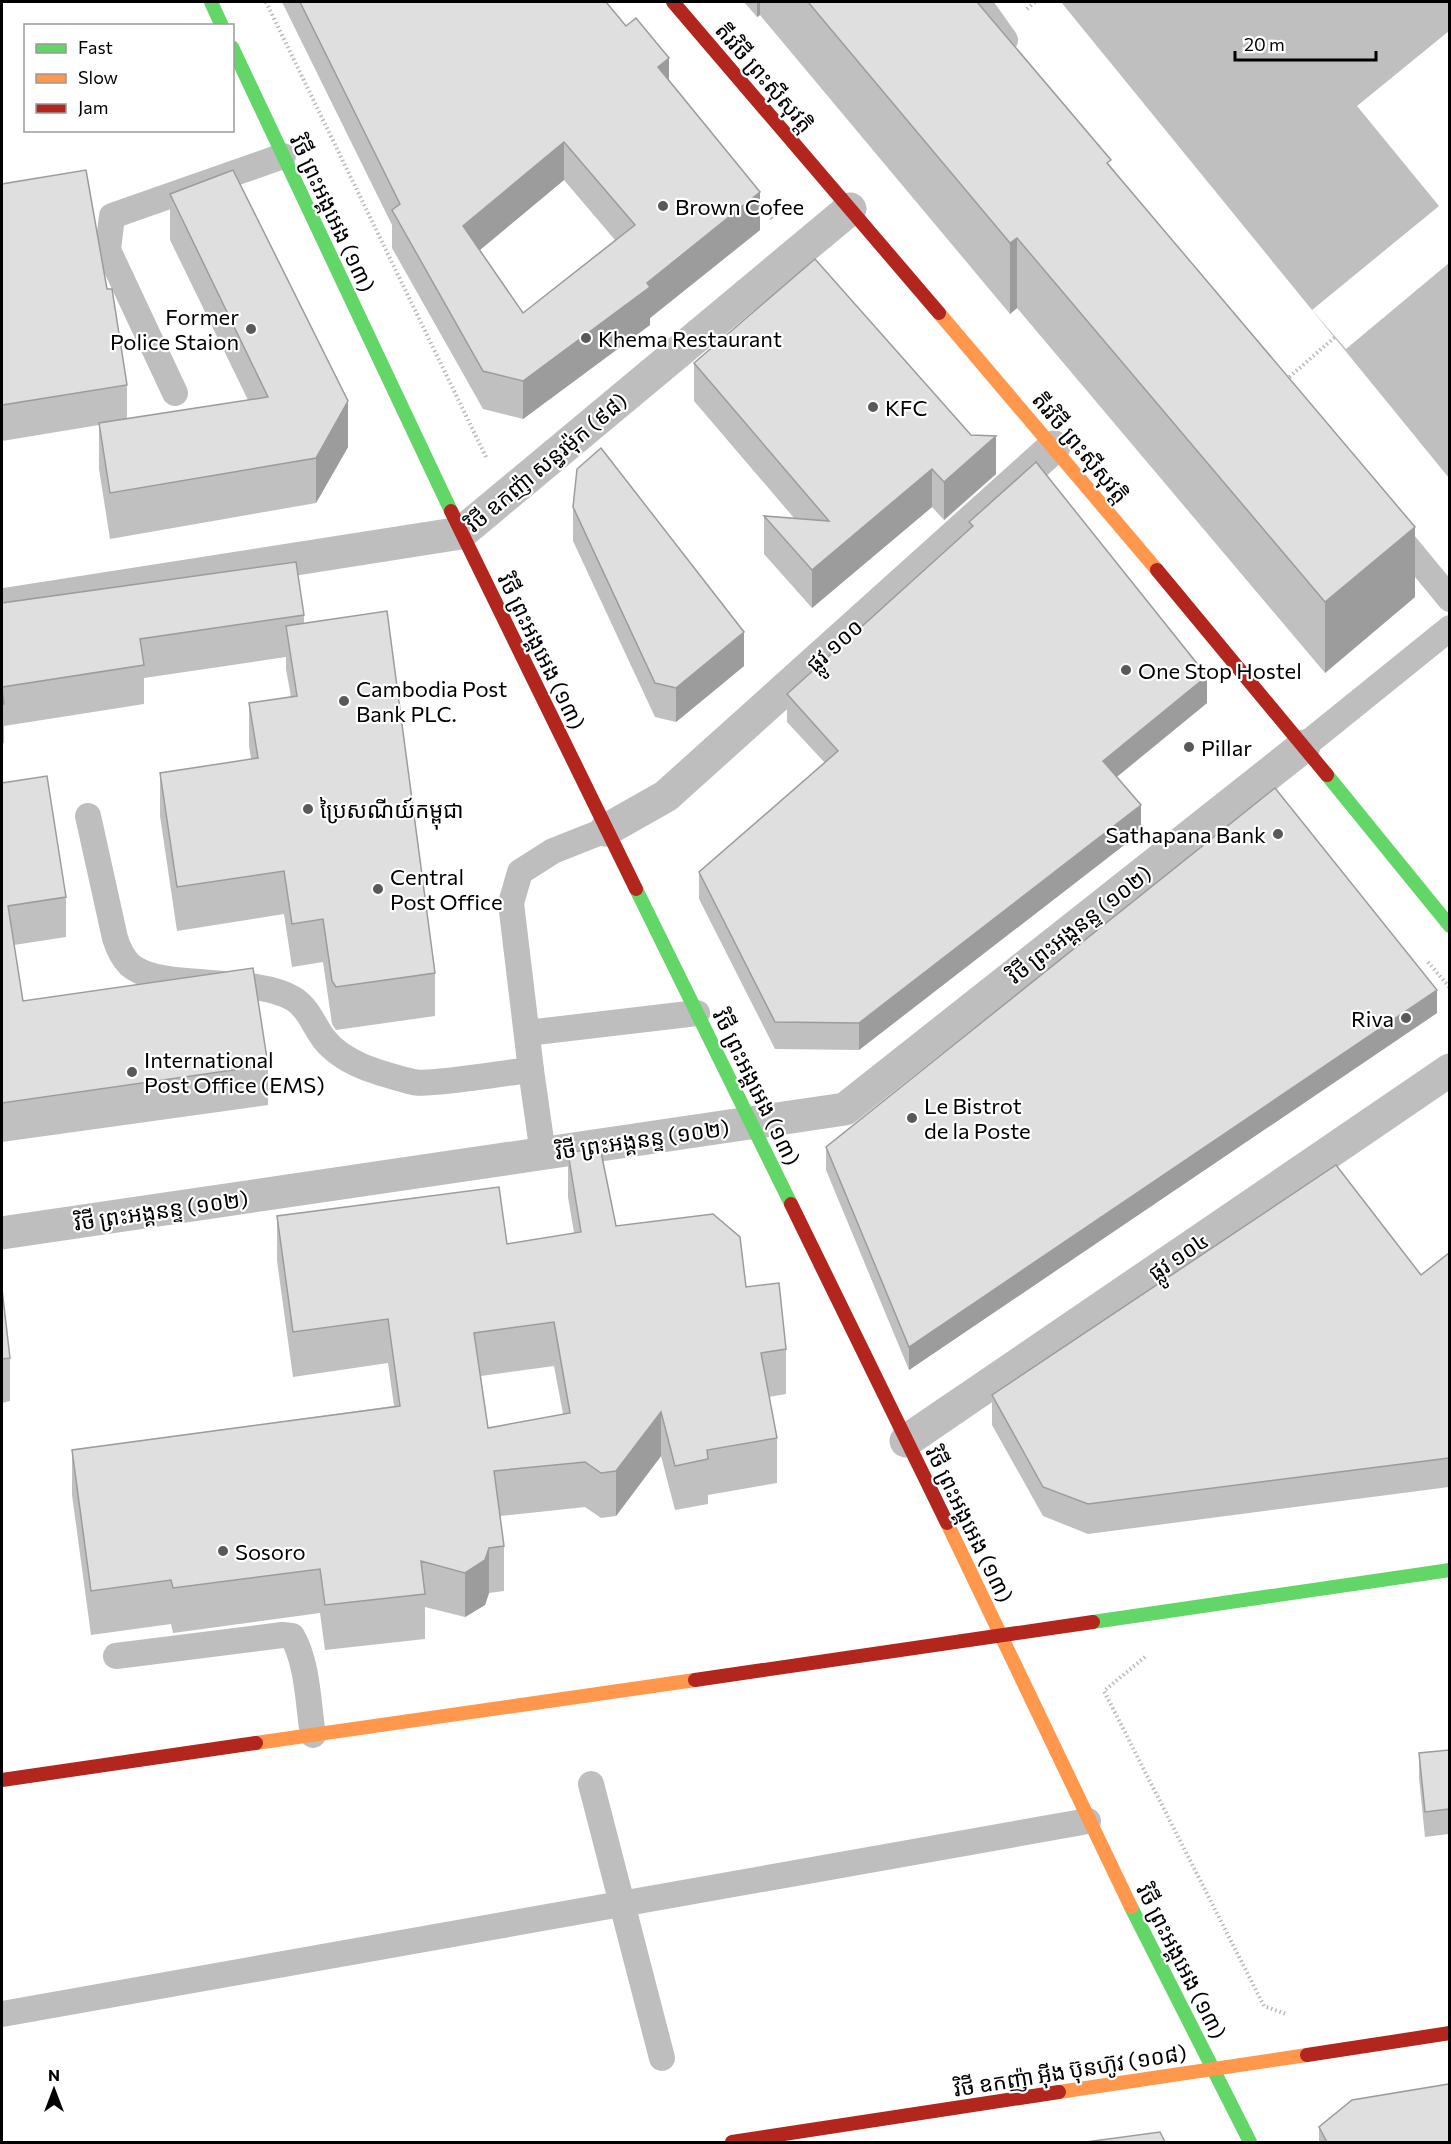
<svg xmlns="http://www.w3.org/2000/svg" width="1451" height="2144" font-family="Commissioner,'Noto Sans Khmer',sans-serif">
<rect width="100%" height="100%" fill="#fff"/>
<!-- water -->
<path fill="#bfbfbf" d="M1061,2H1449V478Z"/>
<!-- pier -->
<path fill="#fff" d="M1449,31V263L1346,349L1312,310L1439,206L1357,106Z"/>
<g fill="none" stroke-linecap="round" stroke-linejoin="round">
<!-- path -->
<g stroke="#b9b9b9" stroke-width="4" stroke-dasharray="1.5 3" stroke-linecap="butt">
<path d="M266,2L486,457"/>
<path d="M1027,9L1035,2"/>
<path d="M757,200L773,220"/>
<path d="M1286,380L1335,337"/>
<path d="M1428,962L1450,988"/>
<path d="M1145,1657L1104,1691L1264,2006L1286,2014"/>
</g>
<!-- lane -->
<g stroke="#bebebe" stroke-width="26">
<path d="M978,2L1005,40"/>
<path d="M175,393L108,250L112,216L283,156"/>
<path d="M1393,530L1450,599"/>
<path d="M1304,746L1450,628"/>
<path d="M88,816L115,938C118,948 122,957 130,965C161,992 253,974 294,999C309,1009 314,1026 324,1039C344,1065 383,1074 413,1082C430,1086 508,1072 531,1070L543,1154"/>
<path d="M527,1033L697,1013"/>
<path d="M531,1070L511,903L520,872L553,851L606,830"/>
<path d="M116,1656L282,1635L292,1636C308,1663 308,1704 313,1735"/>
<path d="M591,1784L662,2058"/>
<path d="M2,2014L1088,1821"/>
</g>
<!-- street -->
<g stroke="#bebebe" stroke-width="33">
<path d="M2,605L461,533L850,209"/>
<path d="M606,830L666,796L1054,447"/>
<path d="M2,1233L845,1109L1304,746"/>
<path d="M906,1441L1450,1070"/>
</g>
<!-- fast -->
<g stroke="#63d668" stroke-width="14">
<path d="M211,2L222,26"/>
<path d="M232,47L451,511"/>
<path d="M1327,775L1450,926"/>
<path d="M636,889L791,1204"/>
<path d="M1093,1622L1450,1570"/>
<path d="M1131,1907L1250,2142"/>
</g>
<!-- slow -->
<g stroke="#ff974d" stroke-width="14">
<path d="M939,313L1157,570"/>
<path d="M947,1523L1131,1907"/>
<path d="M256,1743L695,1680"/>
<path d="M1059,2092L1307,2055"/>
</g>
<!-- jam -->
<g stroke="#b3261e" stroke-width="14">
<path d="M673,2L939,313"/>
<path d="M451,511L636,889"/>
<path d="M1157,570L1327,775"/>
<path d="M791,1204L947,1523"/>
<path d="M695,1680L1093,1622"/>
<path d="M2,1780L256,1743"/>
<path d="M1307,2055L1450,2033"/>
<path d="M732,2142L1059,2092"/>
</g>
</g>
<!-- wall -->
<g fill="#c0c0c0" fill-rule="evenodd">
<path d="M282,2H606L669,81L760,230L650,318V325L523,419L483,409L392,248V225ZM564,180L615,240L523,313L480,250Z"/>
<path d="M744,2H977L1111,167L1415,597L1325,673L1017,308L1010,314L760,15L757,17Z"/>
<path d="M2,184L107,289L127,385V419L248,400L170,240V194L348,447L316,503L110,539L99,469V425L2,441Z"/>
<path d="M694,363L996,474L944,520L932,507L812,608L764,554V516L794,518L694,401Z"/>
<path d="M573,507L744,666L676,722L655,717L573,541Z"/>
<path d="M969,522L1207,703L1117,777L1141,832L859,1050L775,1049L699,899V872L825,763L787,722V694L969,529Z"/>
<path d="M2,603L304,615V623L435,973V1016L336,1030L332,1024L323,962L292,967L284,914L177,931L160,816V773L251,759L249,746V703L291,697L286,669V657L144,678V704L4,726V743L2,744Z"/>
<path d="M2,783L66,897V937L14,945L23,1001L268,1065V1105L2,1142Z"/>
<path d="M1437,1013L909,1370L826,1170V1147Z"/>
<path d="M568,1153L616,1226L746,1287L786,1349V1394L769,1397L777,1438V1483L708,1495V1504L675,1510L661,1456L616,1516L601,1518L585,1507L500,1516L504,1546V1591L489,1593L485,1605L465,1617L425,1607V1639L325,1650L320,1613L173,1633L171,1624L91,1635L72,1495V1450L394,1406L388,1363L293,1377L277,1261V1216L507,1244L574,1233L568,1197ZM554,1366L563,1414L488,1428L481,1376Z"/>
<path d="M1449,1253V1487L1088,1534L1043,1516L992,1425V1395L1421,1275Z"/>
<path d="M2,1289L10,1358V1401L2,1403Z"/>
<path d="M1449,1750V1834L1425,1837L1419,1778V1753Z"/>
<path d="M1319,2127L1449,2142H1319Z"/>
</g>
<!-- shaded-wall -->
<g fill="#9c9c9c">
<path d="M757,2H760V15L757,17Z"/>
<path d="M669,58V96L658,67Z"/>
<path d="M564,142V180L463,264V226Z"/>
<path d="M760,192V230L650,318V325L523,419V381Z"/>
<path d="M1017,238V308L1010,314V243Z"/>
<path d="M348,401V447L316,503V458Z"/>
<path d="M996,436V474L944,520V482Z"/>
<path d="M932,469V507L812,608V570Z"/>
<path d="M1415,527V597L1325,673V602Z"/>
<path d="M744,632V666L676,722V688Z"/>
<path d="M1207,676V703L1103,788V761Z"/>
<path d="M1141,805V832L859,1050V1023Z"/>
<path d="M1437,990V1013L909,1370V1347Z"/>
<path d="M661,1412V1456L616,1516V1471Z"/>
<path d="M489,1548V1593L485,1605L465,1617V1573Z"/>
</g>
<!-- building -->
<g fill="#dfdfdf" stroke="#9c9c9c" stroke-width="1.5" fill-rule="evenodd">
<path d="M300,2H606L626,26L636,18L669,58L658,67L760,192L647,283L650,287L523,381L483,371L392,210L400,204ZM564,142L635,225L523,313L463,226Z"/>
<path d="M808,2H977L1111,160L1107,163L1415,527L1325,602L1017,238L1010,243Z"/>
<path d="M86,170L107,289H112L127,385L2,405V184Z"/>
<path d="M233,170L348,401L316,458L110,493L99,423L268,397L170,194Z"/>
<path d="M815,259L971,435L996,436L944,482L932,469L812,570L764,516L829,521L694,363Z"/>
<path d="M601,448L744,632L676,688L655,683L573,507L577,469Z"/>
<path d="M1036,462L1207,676L1103,761L1141,805L859,1023L775,1022L699,872L838,751L787,694L973,526L969,522Z"/>
<path d="M296,562L304,615L140,639L144,665L2,687V603Z"/>
<path d="M387,611L435,973L336,987L332,981L323,919L292,924L284,871L177,887L160,773L258,758L249,703L297,696L286,626Z"/>
<path d="M2,689L4,704H2Z"/>
<path d="M47,776L66,897L8,906L23,1001L253,968L268,1065L2,1103V783Z"/>
<path d="M1275,788L1437,990L909,1347L826,1147Z"/>
<path d="M600,1147L616,1226L713,1214L740,1237L746,1287L779,1283L786,1349L761,1353L777,1438L707,1450L708,1459L675,1466L661,1412L616,1471L601,1473L585,1462L494,1471L504,1546L489,1548L485,1560L465,1573L421,1561L425,1594L325,1605L320,1569L173,1588L171,1580L91,1591L72,1450L400,1406L388,1319L293,1332L277,1216L499,1187L507,1244L581,1232L568,1153ZM554,1322L570,1413L488,1428L474,1333Z"/>
<path d="M1336,1165L1421,1275L1449,1253V1458L1088,1504L1043,1487L992,1395Z"/>
<path d="M2,1289L10,1358L2,1359Z"/>
<path d="M1449,1750V1809L1425,1812L1419,1753Z"/>
<path d="M1449,2084V2142H1327L1319,2127L1352,2100Z"/>
<path d="M1160,2132L1165,2142H1086Z"/>
</g>
<!-- markers -->
<g fill="#595959" stroke="#fff" stroke-width="2">
<circle cx="663" cy="206" r="6"/>
<circle cx="251" cy="329" r="6"/>
<circle cx="586" cy="338" r="6"/>
<circle cx="873" cy="407" r="6"/>
<circle cx="1126" cy="670" r="6"/>
<circle cx="344" cy="701" r="6"/>
<circle cx="1189" cy="747" r="6"/>
<circle cx="308" cy="809" r="6"/>
<circle cx="1278" cy="834" r="6"/>
<circle cx="378" cy="889" r="6"/>
<circle cx="1406" cy="1018" r="6"/>
<circle cx="132" cy="1072" r="6"/>
<circle cx="912" cy="1118" r="6"/>
<circle cx="223" cy="1551" r="6"/>
</g>
<g text-anchor="middle" dominant-baseline="central" stroke-width="4.5" stroke-linejoin="round" paint-order="stroke">
<!-- street labels -->
<g font-size="22" fill="#000" stroke="#fff">
<text transform="translate(765 77) rotate(49)">តីរវិថី ព្រះស៊ីសុវត្តិ</text>
<text transform="translate(333 213) rotate(65)">វិថី ព្រះអង្គអេង (១៣)</text>
<text transform="translate(1081 447) rotate(50)">តីរវិថី ព្រះស៊ីសុវត្តិ</text>
<text transform="translate(546 462) rotate(-40)">វិថី ឧកញ៉ា សន្ធរម៉ុក (៩៨)</text>
<text transform="translate(834 645) rotate(-42)">ផ្លូវ ១០០</text>
<text transform="translate(542 651) rotate(64)">វិថី ព្រះអង្គអេង (១៣)</text>
<text transform="translate(1079 924) rotate(-38)">វិថី ព្រះអង្គនន្ទ (១០២)</text>
<text transform="translate(757 1087) rotate(64)">វិថី ព្រះអង្គអេង (១៣)</text>
<text transform="translate(642 1139) rotate(-8)">វិថី ព្រះអង្គនន្ទ (១០២)</text>
<text transform="translate(161 1210) rotate(-8)">វិថី ព្រះអង្គនន្ទ (១០២)</text>
<text transform="translate(1178 1256) rotate(-34)">ផ្លូវ ១០៤</text>
<text transform="translate(970 1524) rotate(64)">វិថី ព្រះអង្គអេង (១៣)</text>
<text transform="translate(1182 1961) rotate(63)">វិថី ព្រះអង្គអេង (១៣)</text>
<text transform="translate(1070 2070) rotate(-9)">វិថី ឧកញ៉ា អ៊ីង ប៊ុនហ៊ូវ (១០៨)</text>
</g>
<!-- poi labels -->
<g font-size="22" fill="#000" stroke="#fff" text-anchor="start">
<text x="675" y="206">Brown Cofee</text>
<text x="239" y="316" text-anchor="end">Former<tspan x="239" dy="25">Police Staion</tspan></text>
<text x="598" y="338">Khema Restaurant</text>
<text x="885" y="407">KFC</text>
<text x="1138" y="670">One Stop Hostel</text>
<text x="356" y="688">Cambodia Post<tspan x="356" dy="25">Bank PLC.</tspan></text>
<text x="1201" y="747">Pillar</text>
<text x="320" y="809">ប្រៃសណីយ៍កម្ពុជា</text>
<text x="1266" y="834" text-anchor="end">Sathapana Bank</text>
<text x="390" y="876">Central<tspan x="390" dy="25">Post Office</tspan></text>
<text x="1394" y="1018" text-anchor="end">Riva</text>
<text x="144" y="1059">International<tspan x="144" dy="25">Post Office (EMS)</tspan></text>
<text x="924" y="1105">Le Bistrot<tspan x="924" dy="25">de la Poste</tspan></text>
<text x="235" y="1551">Sosoro</text>
</g>
</g>
<!-- border -->
<rect width="1451" height="2144" fill="none" stroke="#000000" stroke-width="6"/>
<!-- legend -->
<rect x="24" y="24" width="210" height="108" fill="#ffffff" stroke="#999999" stroke-width="1.5"/>
<rect x="36" y="44" width="30" height="9" fill="#63d668" stroke="#999999" stroke-width="1.5"/>
<text x="78" y="54" font-size="18" fill="#000000">Fast</text>
<rect x="36" y="74" width="30" height="9" fill="#ff974d" stroke="#999999" stroke-width="1.5"/>
<text x="78" y="84" font-size="18" fill="#000000">Slow</text>
<rect x="36" y="104" width="30" height="9" fill="#b3261e" stroke="#999999" stroke-width="1.5"/>
<text x="78" y="114" font-size="18" fill="#000000">Jam</text>
<!-- north arrow -->
<g transform="translate(54 2090)" stroke="#ffffff" stroke-width="4.5" paint-order="stroke">
<path d="M0-4.5L10 22L0 15L-10 22Z" fill="#000000"/>
<text y="-9" font-size="16" font-weight="bold" text-anchor="middle" fill="#000000">N</text>
</g>
<!-- scale -->
<path d="M1235 51v9h141v-9" fill="none" stroke="#000000" stroke-width="3"/>
<text x="1244" y="51" font-size="18" fill="#000000" stroke="#ffffff" stroke-width="4.5" paint-order="stroke">20 m</text>
</svg>
